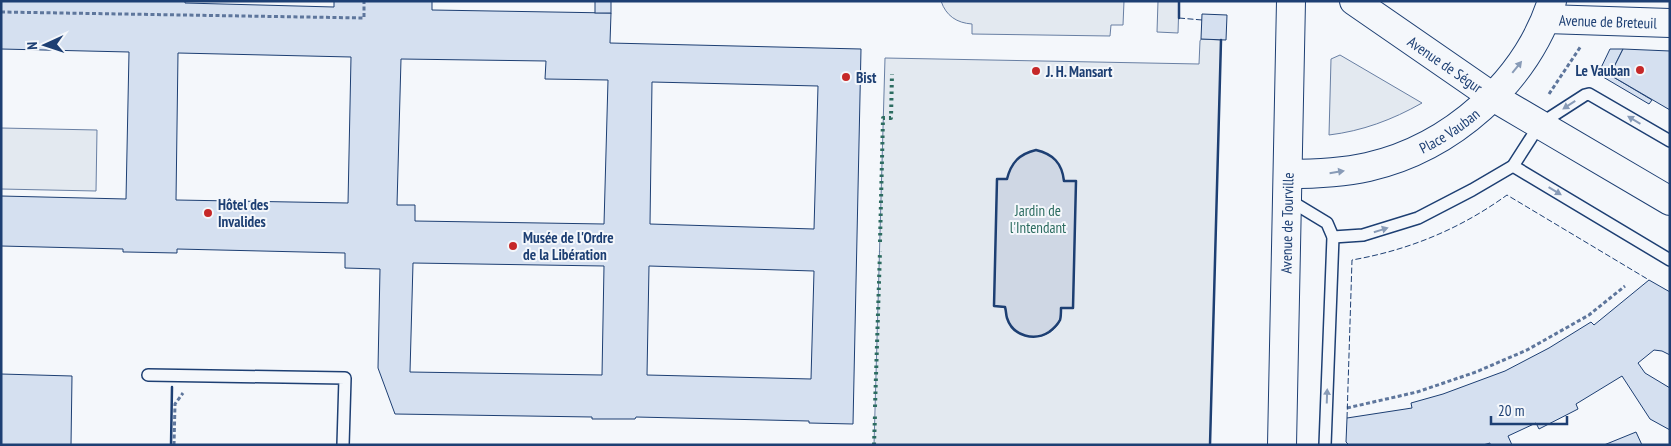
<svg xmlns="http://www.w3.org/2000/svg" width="1671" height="446" font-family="'PT Sans Narrow',sans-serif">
<rect width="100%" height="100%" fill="#f4f7fb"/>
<!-- green -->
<g fill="#e3e9f0" stroke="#687fa3">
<path d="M941,1H1124L1123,25H1111L1110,36L972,34V24C957,23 946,16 941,1Z"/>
<path d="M1158,1H1179L1178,33L1157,32Z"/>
<path d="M1201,39L1221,40L1210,445H874L885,58L1199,64L1200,41Z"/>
<path d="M1340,55L1422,103C1392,120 1362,131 1329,135L1331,59Z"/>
<path d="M1,128L97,130L96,191L1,189Z"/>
</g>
<!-- water -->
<path fill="#cfd7e4" stroke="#687fa3" d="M1036,150C1053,154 1062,164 1064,181H1076L1073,308H1061C1061,312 1061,317 1060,320C1053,339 1026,342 1013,328C1007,322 1006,315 1005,307L994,306L997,179H1007C1011,163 1019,154 1036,150Z"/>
<!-- building -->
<g fill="#d5e0f0" stroke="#1d3f73" fill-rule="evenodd">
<path d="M1,1H185V3L334,7V1H432V10L611,13L610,43L861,49L853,424L809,423V421L636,417L635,419H592V417L395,414L378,368L380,269L345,268V253L177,249V253L127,252H123V249L1,246V196L126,199L129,52L1,49ZM178,53L351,57L348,203L176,200ZM401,59L546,61L545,79L608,80L604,224L415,221V205H397ZM652,82L818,86L814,229L650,224ZM413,263L604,266L602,375L410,372ZM649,266L814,271L811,379L647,375Z"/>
<rect x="595" y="1" width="16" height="12"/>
<path d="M1202,14L1227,15L1226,40L1201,39Z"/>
<path d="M1610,49H1623L1610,75L1652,100L1649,104L1598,74Z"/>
<path d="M1623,49L1670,51V110L1610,75Z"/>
<path d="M1649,280L1670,292V355L1662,351L1654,350L1638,363L1645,373L1670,388V430L1650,419L1622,376L1576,404L1578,409L1539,429L1536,423L1508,436L1512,445H1490V443L1483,445H1349L1346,442L1347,418L1412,408L1411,403L1443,394L1505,371L1549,348L1591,322L1594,325Z"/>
<path d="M1,374L72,376L71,445H1Z"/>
<path d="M1636,432L1642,445H1604Z"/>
</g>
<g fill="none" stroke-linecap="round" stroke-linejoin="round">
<defs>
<g id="service">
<path d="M1513,166L1670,260"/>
<path d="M1289,200L1327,223L1333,237L1325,445"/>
<path d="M1333,237L1363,235L1418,218L1472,190L1513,166L1540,124L1585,95L1589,94L1670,141"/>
<path d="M148,375L345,378L343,445"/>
</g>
<g id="tertiary">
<path id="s1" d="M1354,1L1493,97L1670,201"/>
<path id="s2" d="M1546,19L1670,23"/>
<path id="s3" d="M1288,174C1315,174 1341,173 1368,167C1451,148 1526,82 1552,1"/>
</g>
<g id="primary">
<path id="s4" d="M1282,445L1291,1"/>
</g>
</defs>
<!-- service casing -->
<use href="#service" stroke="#1d3f73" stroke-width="14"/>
<!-- tertiary casing -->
<use href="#tertiary" stroke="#1d3f73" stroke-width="30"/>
<!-- primary casing -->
<use href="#primary" stroke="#1d3f73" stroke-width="30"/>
<!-- path -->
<g stroke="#5e769c" stroke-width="3" stroke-dasharray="4 2.5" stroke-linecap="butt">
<path d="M1,12L364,18V1"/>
<path d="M1549,94L1581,46"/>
<path d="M1347,408L1417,392L1476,372L1527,350L1589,315L1625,286"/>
<path d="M174,445L175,404L183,393"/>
</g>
<!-- service -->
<use href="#service" stroke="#f4f7fb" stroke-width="11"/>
<!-- tertiary -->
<use href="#tertiary" stroke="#f4f7fb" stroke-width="28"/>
<!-- primary -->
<use href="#primary" stroke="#f4f7fb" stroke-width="28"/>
<!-- hedge -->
<g stroke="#2c6c60" stroke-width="4" stroke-dasharray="2.5 4" stroke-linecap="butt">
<path d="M880,242L883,118H891L892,74"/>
<path d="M875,407L880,251"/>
<path d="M874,445L875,415"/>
</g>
<!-- fence -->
<g stroke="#1d3f73" stroke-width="1" stroke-dasharray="6 2.5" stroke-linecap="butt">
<path d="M1179,18L1202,20"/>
<path d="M1347,418L1352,260C1409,250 1460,229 1507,195L1649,280"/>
</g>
<!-- wall -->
<g stroke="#1d3f73" stroke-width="2.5">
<path d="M1179,18V1"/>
<path d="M1036,150C1053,154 1062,163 1064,181H1076L1073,308H1061C1061,312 1061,317 1060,320C1058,324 1053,329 1049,332C1035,341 1013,337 1007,318C1006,315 1006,310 1005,307L994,306L997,179H1007C1011,163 1019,154 1036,150Z"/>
<path d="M171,445L172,387"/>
<path d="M1210,445L1221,40"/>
</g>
</g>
<!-- one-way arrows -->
<defs><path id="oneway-solid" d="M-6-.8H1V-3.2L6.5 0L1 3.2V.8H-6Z" transform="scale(1.25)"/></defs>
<g fill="#889bb7">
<use href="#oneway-solid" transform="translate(1517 67) rotate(-51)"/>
<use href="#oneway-solid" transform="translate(1569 105) rotate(147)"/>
<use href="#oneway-solid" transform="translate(1634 120) rotate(-149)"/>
<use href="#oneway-solid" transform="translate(1337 172) rotate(-9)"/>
<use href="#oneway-solid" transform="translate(1555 191) rotate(31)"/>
<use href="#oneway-solid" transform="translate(1381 230) rotate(-17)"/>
<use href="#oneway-solid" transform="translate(1327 396) rotate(-88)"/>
</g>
<!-- markers -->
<g fill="#c62828" stroke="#f4f7fb" stroke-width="2">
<circle cx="1640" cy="70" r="5"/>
<circle cx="1036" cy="71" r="5"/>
<circle cx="846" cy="77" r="5"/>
<circle cx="208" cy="213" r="5"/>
<circle cx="513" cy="246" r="5"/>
</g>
<g text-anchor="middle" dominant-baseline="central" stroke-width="4" stroke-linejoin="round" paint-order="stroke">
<!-- street labels -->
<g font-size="15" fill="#1d3f73" stroke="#f4f7fb">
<text stroke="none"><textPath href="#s2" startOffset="62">Avenue de Breteuil</textPath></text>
<text stroke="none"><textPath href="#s1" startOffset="111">Avenue de Ségur</textPath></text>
<text stroke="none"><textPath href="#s3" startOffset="170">Place Vauban</textPath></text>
<text stroke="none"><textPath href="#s4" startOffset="222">Avenue de Tourville</textPath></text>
</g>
<!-- poi labels -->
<g font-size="15" font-weight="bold" fill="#1d3f73" stroke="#f4f7fb" text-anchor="start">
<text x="1630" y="70" text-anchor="end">Le Vauban</text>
<text x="1046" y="71">J. H. Mansart</text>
<text x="856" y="77">Bist</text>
<text x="218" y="204">Hôtel des<tspan x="218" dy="17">Invalides</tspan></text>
<text x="523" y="237">Musée de l'Ordre<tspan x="523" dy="17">de la Libération</tspan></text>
</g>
<!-- park labels -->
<g font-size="15" fill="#2c6c60" stroke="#f4f7fb">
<text x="1038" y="210">Jardin de<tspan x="1038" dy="17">l'Intendant</tspan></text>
</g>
</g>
<!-- border -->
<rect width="1671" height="446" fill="none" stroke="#1d3f73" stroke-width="5"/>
<!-- north arrow -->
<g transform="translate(45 45) rotate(267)" stroke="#f4f7fb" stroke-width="4" paint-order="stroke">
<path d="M0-4L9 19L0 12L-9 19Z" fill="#1d3f73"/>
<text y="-8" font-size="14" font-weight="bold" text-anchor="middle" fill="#1d3f73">N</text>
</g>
<!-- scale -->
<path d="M1491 416v8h76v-8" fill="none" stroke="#1d3f73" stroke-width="2.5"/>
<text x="1498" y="416" font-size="15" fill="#1d3f73" stroke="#f4f7fb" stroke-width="4" paint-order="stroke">20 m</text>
</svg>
